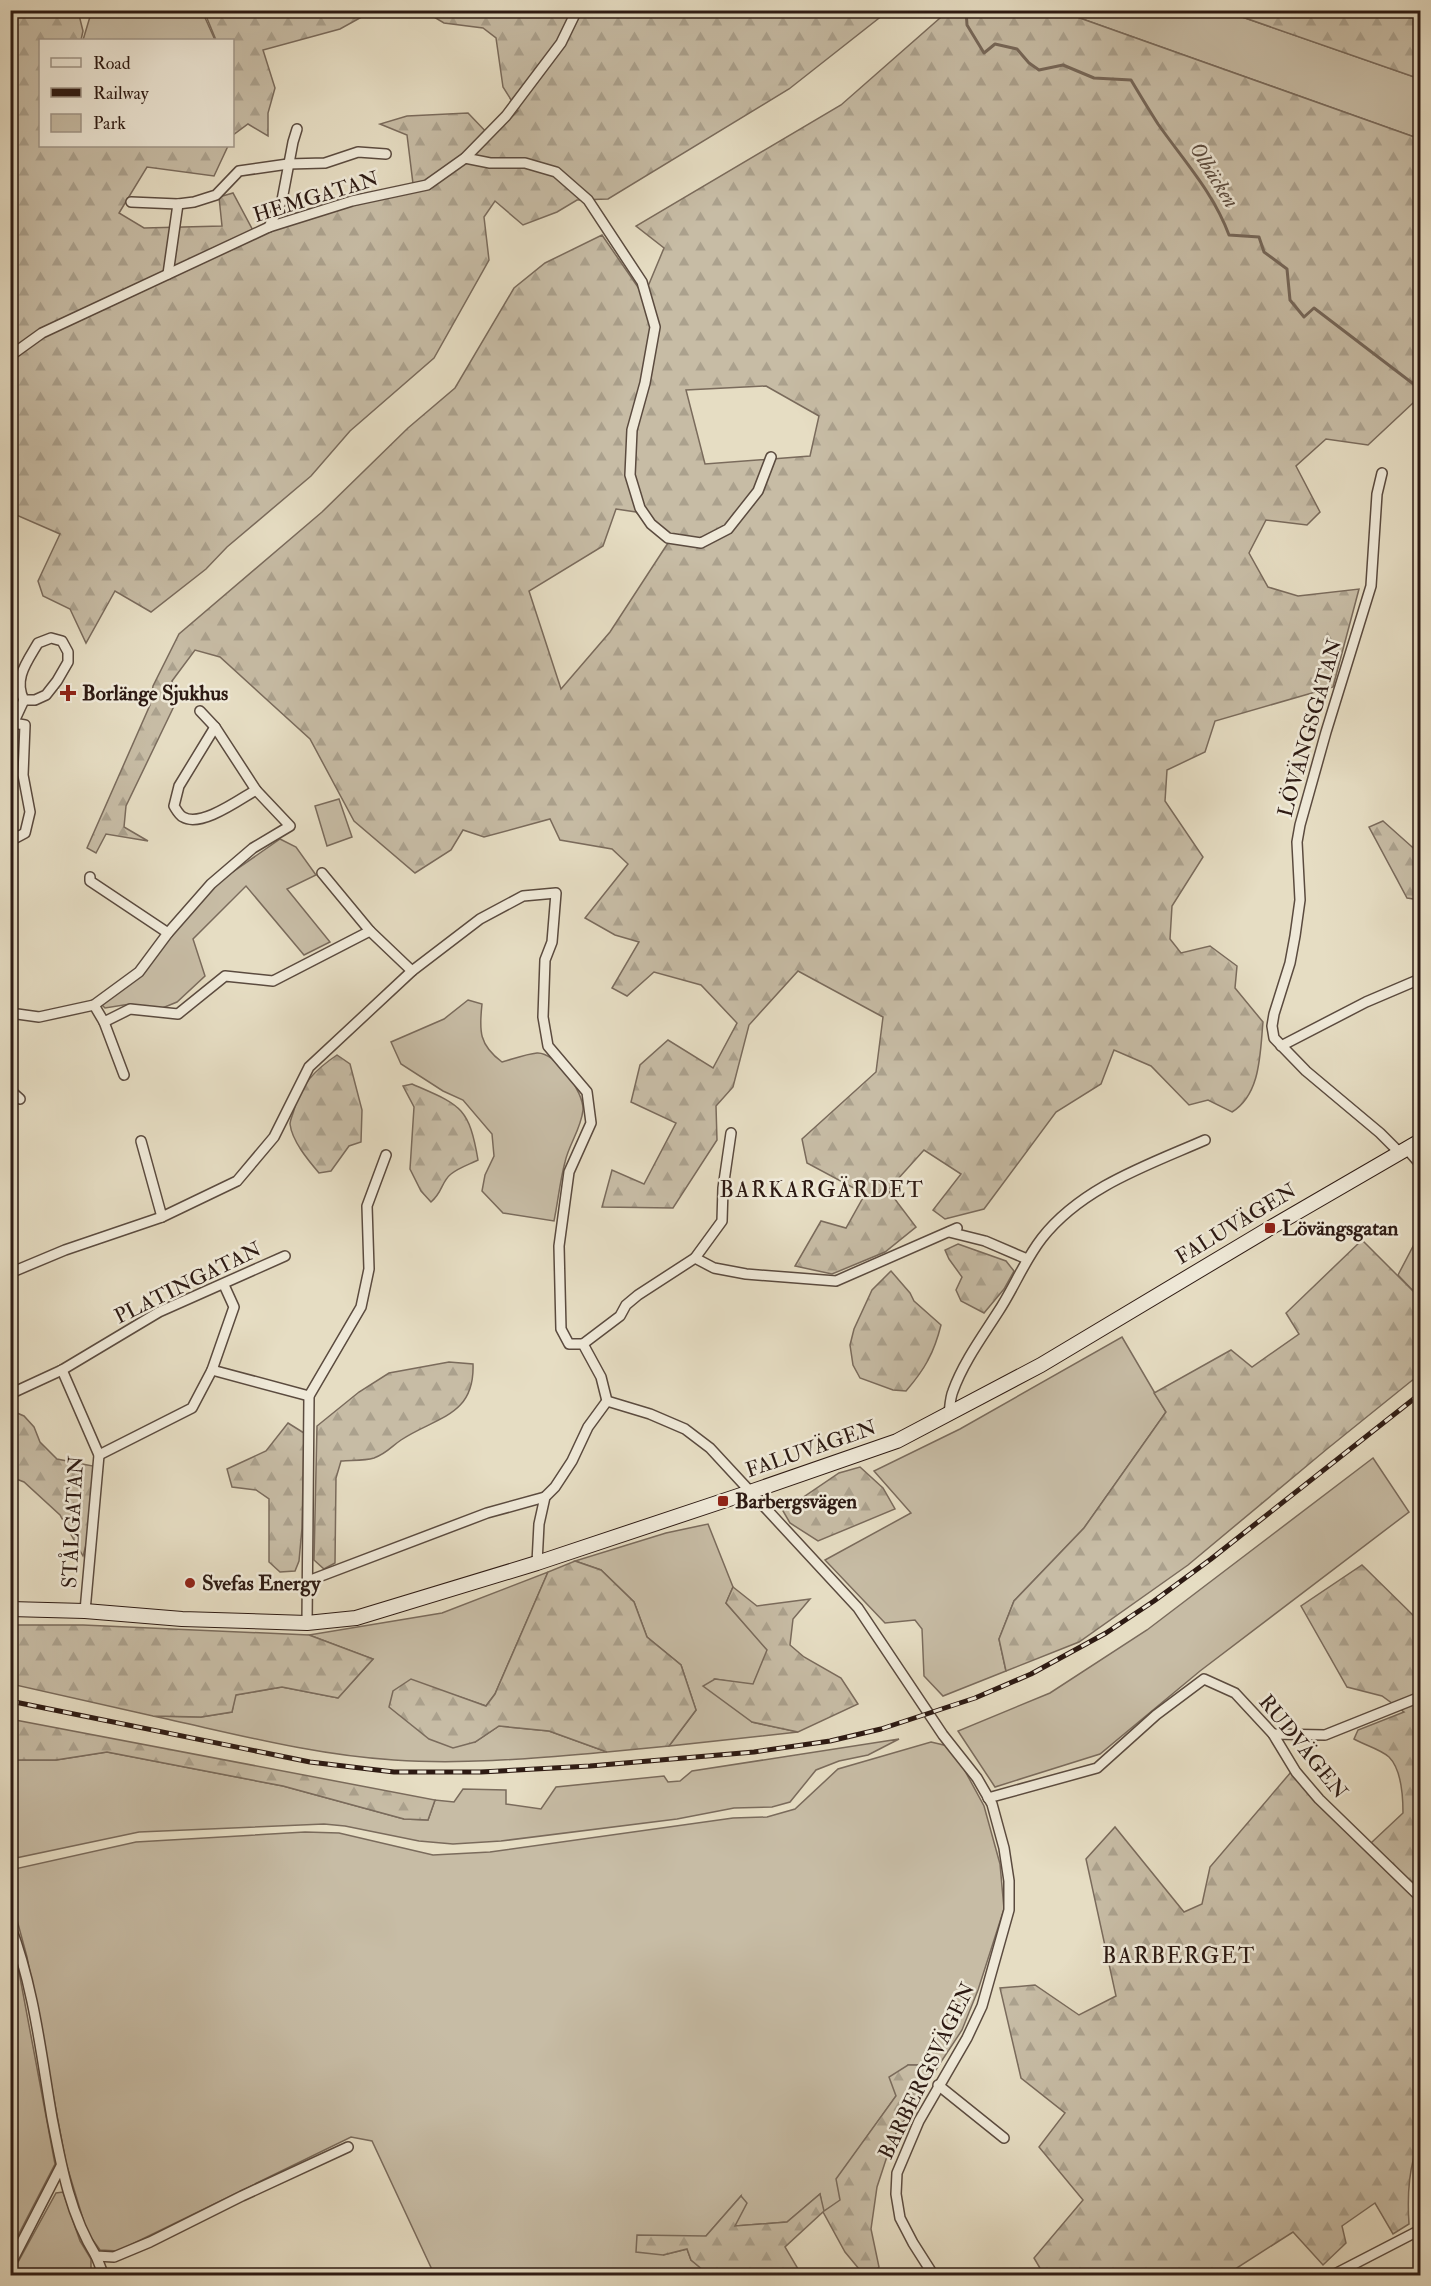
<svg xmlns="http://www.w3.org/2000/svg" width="1431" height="2286" font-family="'IM FELL Double Pica',serif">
<defs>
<pattern id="forest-firs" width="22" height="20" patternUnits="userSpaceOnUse" patternTransform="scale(1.5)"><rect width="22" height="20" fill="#c7bca5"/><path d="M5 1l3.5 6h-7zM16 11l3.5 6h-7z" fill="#aba18d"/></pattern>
</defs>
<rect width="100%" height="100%" fill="#e6ddc3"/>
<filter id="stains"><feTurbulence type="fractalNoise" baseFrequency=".00333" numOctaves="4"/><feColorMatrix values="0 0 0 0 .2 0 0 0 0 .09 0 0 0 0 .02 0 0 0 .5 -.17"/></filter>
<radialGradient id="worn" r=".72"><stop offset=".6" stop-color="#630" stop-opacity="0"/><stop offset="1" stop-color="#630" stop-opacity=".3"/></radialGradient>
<!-- green -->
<g fill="#c7bca5" stroke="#7a6b5c" stroke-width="1.5">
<path d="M92,10L202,11L215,40H83Z"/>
<path d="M1060,11H1225L1420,79V139Z"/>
<path d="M339,799L352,837L327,846L315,806Z"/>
<path d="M280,839L296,847L316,875L287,889L330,942L304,955L246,886L193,939L205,976L177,1002L160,1009L130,1004L105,1008L101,1004L172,933L214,885Z"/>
<path d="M468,1000L482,1004C479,1031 479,1045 502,1062C513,1059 526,1054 537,1053C556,1052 584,1092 583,1110C581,1129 569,1144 565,1162C560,1181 558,1201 554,1221L503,1213L482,1191L485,1175L494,1156L492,1134L463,1100L443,1091L401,1064L391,1042L444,1019Z"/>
<path d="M1420,1233V1298L1398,1275Z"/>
<path d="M1122,1337L1166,1412L1084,1528L1014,1601L999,1639L1006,1671L943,1696L924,1676L922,1629L915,1620L885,1623L825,1560L911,1513L874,1471L960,1429Z"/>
<path d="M1373,1458L1409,1512L1200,1671L1100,1754L995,1787L958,1731L1050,1693L1147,1630Z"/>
<path d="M708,1524L733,1587L726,1603L768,1650L753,1685L715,1679L752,1722L798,1732L669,1746L696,1710L681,1665L647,1637L634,1602L601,1570L575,1561L666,1533Z"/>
<path d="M548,1572L495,1694L486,1706L457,1696L475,1742L499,1726L549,1731L607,1752C536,1758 465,1765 394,1760C312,1755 232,1733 153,1716L201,1717L232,1712L235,1695L282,1687L338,1698L373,1659L309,1635L442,1613Z"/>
<path d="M899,1739L868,1755L839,1761L816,1770L790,1802L772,1807L734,1808L677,1819L501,1841L453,1844L419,1841L345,1826L324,1824L139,1832L11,1859L13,1800L11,1799L10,1760H56L107,1752L283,1786L404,1819L428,1820L435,1800L454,1802L463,1789L506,1790V1804L541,1809L556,1787L664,1776L668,1782L680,1781L692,1771Z"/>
<path d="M931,1742L952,1747L984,1806L1000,1864L1004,1909L978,1990L962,2030L939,2065H908L896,2096L837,2179L841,2200L823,2212L820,2194L787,2222L735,2226L741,2196L706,2236L663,2255L687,2249L691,2260L705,2271L698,2275L435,2276L372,2141L351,2137L118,2251L100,2250L87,2232L66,2163L27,1957L17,1920L11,1911L10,1870L136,1842L305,1832L339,1833L433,1855L490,1852L733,1818L767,1817L795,1809L838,1769Z"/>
<path d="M10,1943L16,1956L55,2164L11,2249Z"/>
<path d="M63,2192L80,2241L91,2259V2271L81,2275H11L56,2193Z"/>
</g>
<!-- forest -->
<g fill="url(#forest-firs)" stroke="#7a6b5c" stroke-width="1.5" fill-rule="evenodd">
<path d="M10,11H78L83,31L81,40H40V146H228L214,176L147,167L119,213L144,228L222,226L219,197L233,193L256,236L353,204L414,192L407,135L380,124L407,116L468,113L491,137L518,111L503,87L496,38L483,28L444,23L429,14H367L340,29L263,50L275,88L268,113V136L248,124L233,135L232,40H216L204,11H888L789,89L608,199L577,200L557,212L523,225L495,201L484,217L489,260L434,358L350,431L311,476L227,547L206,569L151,612L115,591L86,643L70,609L43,596L38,581L60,534L14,514L11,496Z"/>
<path d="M948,11H1060L1420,139V410L1413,403L1368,445L1326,439L1296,466L1320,512L1307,525L1266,520L1249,553L1268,587L1298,596L1359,589L1333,687L1215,721L1205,752L1167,770L1165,801L1203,857L1172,906L1170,939L1181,953L1210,946L1237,966L1235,988L1263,1022C1260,1053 1261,1094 1232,1112L1208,1100L1189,1105L1151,1066L1114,1050L1101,1084L1056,1112L984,1209L945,1219L933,1210L961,1174L924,1150L888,1190L916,1227L885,1252L832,1274L795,1266L821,1221L846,1228L865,1194L807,1163L802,1139L876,1072L883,1017L798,971L749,1025L733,1087L716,1106L717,1140L673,1208L602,1207L612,1170L644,1184L676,1123L631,1102L640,1065L668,1040L713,1068L737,1023L701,985L654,972L627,996L612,988L639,942L615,935L585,918L628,864L612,849L560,840L550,819L484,837L463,830L451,850L415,873L354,821L310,739L220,657L195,650L172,681L177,700L126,806L124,827L148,841L106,834L96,853L87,848L150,705L153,686L179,634L322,512L408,428L455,388L514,288L545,263L602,235L644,296L664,248L636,226L841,105ZM766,386L819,416L810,456L705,464L686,390ZM616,509L636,512L668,543L610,632L561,689L529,591L603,546Z"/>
<path d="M1225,11H1420V79Z"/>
<path d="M1383,821L1420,854V900L1407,898L1369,827Z"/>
<path d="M337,1055L350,1064L362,1110L361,1142L349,1146L331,1171L319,1173C308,1160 292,1141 290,1124C290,1120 293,1114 294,1110C300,1085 316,1069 337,1055Z"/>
<path d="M412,1084C460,1105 469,1106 478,1160C470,1164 458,1168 451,1174C441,1182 443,1192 431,1202L421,1191L410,1169L414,1107L403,1086Z"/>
<path d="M1362,1240L1420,1298V1374L1327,1449L1188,1565L1079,1642L1006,1671L999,1639L1014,1601L1084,1528L1166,1412L1154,1393L1231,1350L1252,1367L1299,1334L1286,1313Z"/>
<path d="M958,1244L1006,1261L1014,1271L1004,1289L984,1313L961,1301L956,1290L962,1277L949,1259L945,1250Z"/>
<path d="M891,1271L910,1293L914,1301L941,1325C934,1353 925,1369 906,1391L893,1390L860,1378L853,1365L850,1345L854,1329L872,1290Z"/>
<path d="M449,1362L473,1364C475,1417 435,1417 401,1440C392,1446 386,1454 374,1458C364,1461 352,1460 341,1461L336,1478L335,1563L324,1569L314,1560L317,1426L359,1392L389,1373Z"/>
<path d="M10,1410L24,1416L34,1427L40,1442L57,1459L93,1466C94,1495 92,1528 83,1556L60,1515L24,1482L11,1477Z"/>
<path d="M288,1423L304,1433L302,1528L299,1561L295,1571L280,1572L269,1562V1499L256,1490L232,1487L227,1469L266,1451Z"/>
<path d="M860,1467L883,1488L895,1509L818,1541L790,1523L783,1511L839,1473Z"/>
<path d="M575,1561L601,1570L634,1602L647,1637L681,1665L696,1710L669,1746L607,1752L549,1731L499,1726L475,1742L453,1748L429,1739L389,1707L393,1691L411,1679L486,1706L495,1694L548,1572Z"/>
<path d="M1362,1565L1420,1622V1879L1416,1888L1371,1843L1403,1813C1403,1796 1402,1770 1389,1757C1380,1749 1364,1745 1354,1739L1358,1730L1404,1712L1382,1696L1347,1687L1301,1606Z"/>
<path d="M733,1587L757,1606L810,1599L793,1619L790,1645L804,1657L841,1678L858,1704L798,1732L752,1722L703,1686L715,1679L753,1684L767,1650L726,1603Z"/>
<path d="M11,1625H83L309,1635L373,1659L338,1698L282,1687L236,1695L232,1712L201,1717L153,1716L11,1684Z"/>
<path d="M10,1719L435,1800L428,1820L404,1819L283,1786L107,1752L56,1760H11Z"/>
<path d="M1291,1772L1420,1902V2138C1409,2166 1407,2193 1409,2224L1393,2234L1375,2203L1342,2226L1346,2243L1323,2265L1293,2232L1226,2275H1044L1034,2258L1083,2200L1039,2147L1065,2113L1021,2078L1000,1988L1035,1985L1079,2015L1116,1996L1086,1859L1115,1827L1184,1912L1202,1904L1210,1867Z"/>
<path d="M908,2065H939L893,2138L877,2187L871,2229L879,2267L872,2275H864L845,2252L823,2212L785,2247L798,2269L810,2275H698L704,2271L691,2260L687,2249L663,2255L636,2252L637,2235L706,2236L741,2196L747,2203L735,2226L787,2222L820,2194L824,2211L840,2200L836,2179L896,2096L889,2077Z"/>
</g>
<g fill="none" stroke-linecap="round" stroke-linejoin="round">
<!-- stream -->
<path stroke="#766759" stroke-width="3" d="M966,10L967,25L984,53L995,44L1017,49L1029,63L1039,70L1063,65L1094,78L1131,80C1140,95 1149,110 1158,124C1184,161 1213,192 1229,235L1259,237L1264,252L1287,269L1290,300L1304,317L1314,308L1420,389"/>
<defs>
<g id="street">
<path d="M465,158L490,163H525L556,172L588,200L642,282L655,327L645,383L632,430L630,475L640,508L651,524L668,538L701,543L728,529L758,491L771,457"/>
<path d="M131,202L178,204L194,202L216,195L239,171L288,164L325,163L358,152L386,154"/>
<path d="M269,227L282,200L293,142L297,129"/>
<path d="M168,274L178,204"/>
<path d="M10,356L42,333L269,227L352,201L427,185L465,158L506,116L561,43L577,10"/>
<path d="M1382,473L1377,494L1371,586L1326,732L1300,825L1297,842L1300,900L1295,936L1290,963L1274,1014L1272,1026L1274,1038L1306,1071L1380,1133L1400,1153"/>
<path d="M51,638L62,641L68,652V662L57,681L46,695L35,700H24C13,679 27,662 38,643Z"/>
<path d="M215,727L179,786L174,806C176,809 179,815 183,817C201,828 240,799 256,790"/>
<path d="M11,728L24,700"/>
<path d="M10,841L25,833L30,812L23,775L25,725L13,723"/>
<path d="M322,873L370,931"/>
<path d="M90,877V881L168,933"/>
<path d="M94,1005L104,1022L130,1009L178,1014L225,976L273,981L370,931L412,971"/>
<path d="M10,1013L39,1017L94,1005L139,972L168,933L211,884L253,848L290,826L256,790L215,727L200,711"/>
<path d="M104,1022L124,1075"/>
<path d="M1281,1046L1366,1002L1420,979"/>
<path d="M10,1090L20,1099"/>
<path d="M141,1141L162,1217"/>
<path d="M1407,1149L1420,1164"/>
<path d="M949,1232L985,1241L1027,1259"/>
<path d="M695,1258L722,1221L723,1188L731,1133"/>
<path d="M10,1273L65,1250L162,1217L237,1181L274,1137L309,1067L412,971L480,919L523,896L556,893L552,942L545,960L543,1017L548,1046L587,1092L591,1123L569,1172L559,1246L561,1329L569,1344H583L601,1377L607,1401L650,1414L685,1429L710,1448L858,1608L943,1735L977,1778L992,1804L1004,1848L1009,1881V1910L982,2006L967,2038L919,2121L897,2173L896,2194L900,2218L913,2243L934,2276"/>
<path d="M583,1344L620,1316L626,1305L638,1295L695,1258L714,1268L746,1274L836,1281L957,1228"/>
<path d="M62,1370L99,1455L85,1611"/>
<path d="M212,1370L309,1396"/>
<path d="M10,1394L62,1370L159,1312L285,1256"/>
<path d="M949,1414C950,1407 950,1398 953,1391C963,1363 982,1337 998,1312C1014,1288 1024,1261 1042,1238C1082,1187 1148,1165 1205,1140"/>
<path d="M99,1455L192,1408L212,1370L234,1307L224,1285"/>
<path d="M537,1563L539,1524L545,1497L555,1487L572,1461L588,1427L607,1401"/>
<path d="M308,1581L487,1513L545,1497"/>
<path d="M307,1623L309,1396L361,1307L369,1269L367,1206L386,1155"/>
<path d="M1273,1734L1325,1735L1420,1697"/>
<path d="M988,1798L1097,1768L1156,1715L1204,1679L1235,1693L1273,1734L1296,1772L1319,1799L1420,1897"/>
<path d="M10,1925C34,1987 41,2054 52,2118C61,2165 70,2215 96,2256L114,2257L150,2242L242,2196L348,2147"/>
<path d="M938,2085L1004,2138"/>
<path d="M96,2256L102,2271"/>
<path d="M10,2265L61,2166"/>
<path d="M1331,2276L1420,2230"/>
</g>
<path id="secondary" d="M10,1609L85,1611L182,1619L307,1623L356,1618L537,1563L750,1492L897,1441L1041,1365L1270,1228L1420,1141"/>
</defs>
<!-- street casing -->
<use href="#street" stroke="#5b4b3f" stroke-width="12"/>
<!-- secondary casing -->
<use href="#secondary" stroke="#2d1a13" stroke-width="16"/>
<!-- street -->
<use href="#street" stroke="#efe9d8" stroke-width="9"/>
<!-- secondary -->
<use href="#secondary" stroke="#efe9d8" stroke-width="14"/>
<defs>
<path id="rail" d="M10,1701L310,1762L394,1772H481L590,1766L754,1752L830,1741L881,1729L975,1698L1031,1674L1106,1633L1154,1601L1211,1559L1420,1394"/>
</defs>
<!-- rail casing -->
<use href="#rail" stroke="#2d1a13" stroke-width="5"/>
<!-- rail -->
<use href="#rail" stroke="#efe9d8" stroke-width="3" stroke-dasharray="9" stroke-linecap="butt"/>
</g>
<!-- markers -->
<g fill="#8f2418" stroke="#efe9d8" stroke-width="2">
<path d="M65 684h6v6h6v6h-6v6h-6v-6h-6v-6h6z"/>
<rect x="1264" y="1222" width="12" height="12" rx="3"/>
<rect x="717" y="1495" width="12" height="12" rx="3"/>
<circle cx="190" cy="1583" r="6"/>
</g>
<g text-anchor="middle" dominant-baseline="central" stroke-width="5" stroke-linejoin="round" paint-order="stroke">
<!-- street labels -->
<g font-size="21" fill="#2d1a13" stroke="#efe9d8">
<text transform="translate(316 197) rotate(-17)">HEMGATAN</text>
<text transform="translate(1310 728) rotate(-74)">LÖVÄNGSGATAN</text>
<text transform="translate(1236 1224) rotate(-31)">FALUVÄGEN</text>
<text transform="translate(188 1283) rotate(-26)">PLATINGATAN</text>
<text transform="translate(811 1449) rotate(-19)">FALUVÄGEN</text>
<text transform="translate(73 1522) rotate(-87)">STÅLGATAN</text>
<text transform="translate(1303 1747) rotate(51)">RUDVÄGEN</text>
<text transform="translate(927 2071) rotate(-64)">BARBERGSVÄGEN</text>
</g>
<!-- poi labels -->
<g font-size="21" font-weight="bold" fill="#2d1a13" stroke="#efe9d8" text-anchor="start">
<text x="82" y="693">Borlänge Sjukhus</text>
<text x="1282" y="1228">Lövängsgatan</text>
<text x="735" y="1501">Barbergsvägen</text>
<text x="202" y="1583">Svefas Energy</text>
</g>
<!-- water labels -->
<g font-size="22" font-style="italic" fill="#5e4e41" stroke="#efe9d8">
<text transform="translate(1214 175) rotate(58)">Olbäcken</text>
</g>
<!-- neighbourhood labels -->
<g font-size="22" letter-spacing="1.5" fill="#2d1a13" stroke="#efe9d8">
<text x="822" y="1190">BARKARGÄRDET</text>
<text x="1179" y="1956">BARBERGET</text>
</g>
</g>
<!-- margin -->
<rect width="1431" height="2286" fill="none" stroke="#e6ddc3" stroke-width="36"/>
<rect x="12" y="12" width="1407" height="2262" fill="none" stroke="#2d1a13" stroke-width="3"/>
<rect x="18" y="18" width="1395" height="2250" fill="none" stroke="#2d1a13" stroke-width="1.5"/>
<!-- legend -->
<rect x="39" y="39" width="195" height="108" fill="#efe9d8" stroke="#a19689" stroke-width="1.5"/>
<rect x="51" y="58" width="30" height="9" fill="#efe9d8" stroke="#a19689" stroke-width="1.5"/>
<text x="93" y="69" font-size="18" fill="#2d1a13">Road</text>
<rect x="51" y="88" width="30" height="9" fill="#2d1a13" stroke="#a19689" stroke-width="1.5"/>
<text x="93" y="99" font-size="18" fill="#2d1a13">Railway</text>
<rect x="51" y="114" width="30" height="18" fill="#c7bca5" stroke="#a19689" stroke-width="1.5"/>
<text x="93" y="129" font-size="18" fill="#2d1a13">Park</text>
<rect width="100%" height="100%" filter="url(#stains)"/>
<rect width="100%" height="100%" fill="url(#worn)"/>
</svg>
